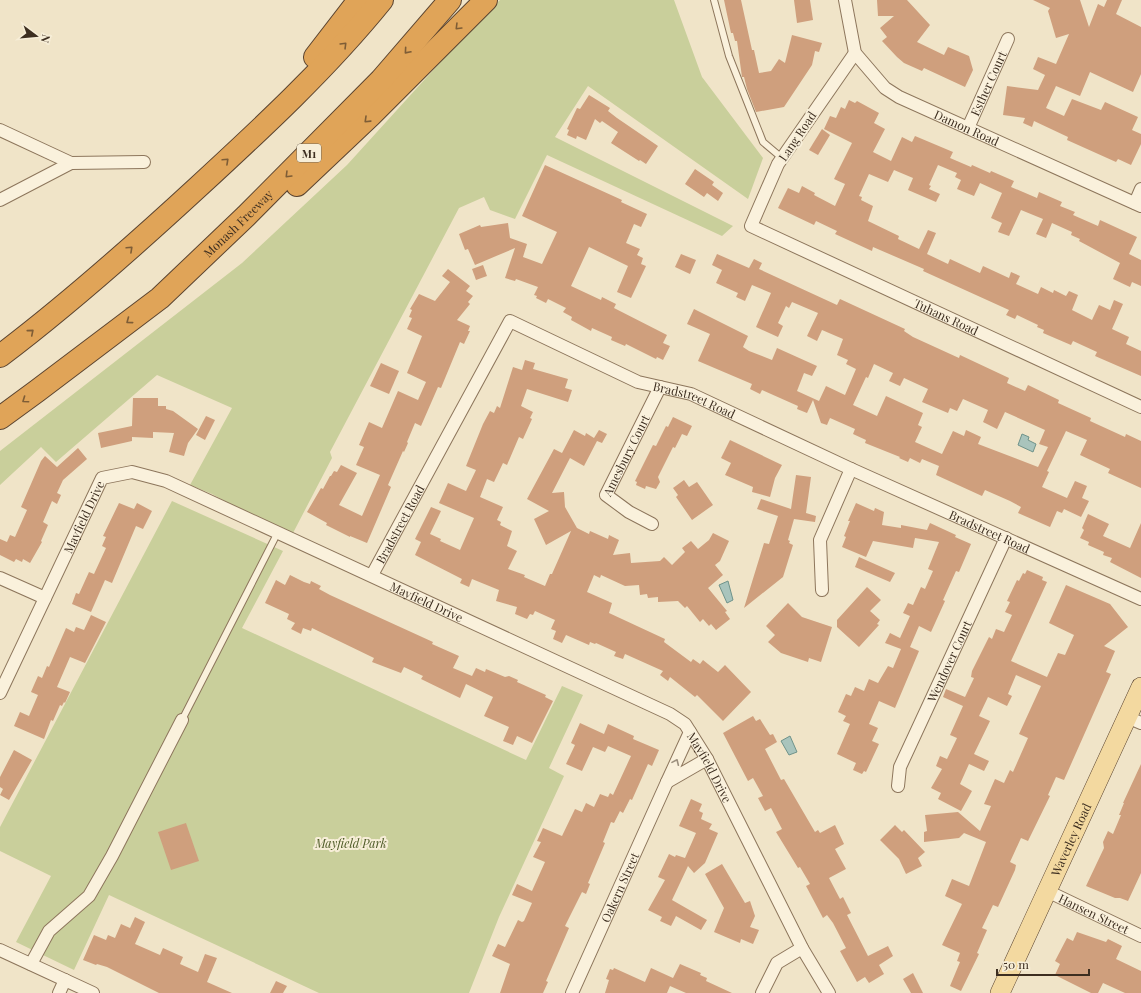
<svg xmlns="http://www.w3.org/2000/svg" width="1141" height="993" font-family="'Playfair Display',serif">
<rect width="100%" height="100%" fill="#f0e4c8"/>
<!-- green -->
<g fill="#c9cf9b">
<path d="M500,0H674L702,77L763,158L748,199L588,86L555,137L733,226L722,236L547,155L515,219L490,210L484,197L459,208L330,452L332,458L293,533L239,509L212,494L190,485L232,408L157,375L56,462L41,447L0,485V451L242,263L347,165L475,24Z"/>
<path d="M172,501L283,551L242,628L526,760L562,686L583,695L549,768L564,776L499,917L469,993H319L109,895L74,970L16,942L51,876L0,851V827Z"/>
</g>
<!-- water -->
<g fill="#a9c4bc" stroke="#6f938a">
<path d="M1022,434L1029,437L1028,440L1036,444L1033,452L1018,445Z"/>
<path d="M728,581L733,600L727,603L719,585Z"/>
<path d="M790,736L797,752L789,755L781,741Z"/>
</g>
<!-- building -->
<g fill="#cf9f7d" fill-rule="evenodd">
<path d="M724,0H741L752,50H754L759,73L771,71L779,59L785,63L792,35L822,43L819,52L815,51L812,65L784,107L756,112L747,89L744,77H742L737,41H735L733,33H731Z"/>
<path d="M794,0H810L813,20L797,23Z"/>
<path d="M877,0H907L930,25L917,42L944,55L948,47L969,56L973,70L965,87L924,68L922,71L904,63L897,57L882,41L887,37L880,28L894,16H878Z"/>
<path d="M1033,0H1080L1089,27L1098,4L1104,7L1107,0H1122L1116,14L1141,27V74L1133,92L1090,72L1080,96L1056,86L1046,108L1064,116L1072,99L1101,110L1105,102L1138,117L1132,130L1141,134V144L1131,165L1118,159L1116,162L1067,140L1068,137L1034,121L1032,127L1023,123L1025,118L1003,115L1007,86L1038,90L1045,75L1033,69L1038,57L1056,64L1069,34L1056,38L1048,11L1050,8Z"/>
<path d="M589,95L610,108L608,111L617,118L658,146L646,164L640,160L639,161L611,143L618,132L602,121L600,123L595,119L586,140L577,136L576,139L567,135L569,130L567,129L577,108L580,109Z"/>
<path d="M849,100L855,103L857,101L879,113L874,123L885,129L873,152L891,161L902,137L912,142L915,136L953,152L950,158L971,167L972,165L990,173L991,171L1014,181L1011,187L1037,198L1039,192L1062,202L1060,206L1075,212L1073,215L1098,226L1100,220L1137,237L1129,254L1141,260V286L1132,282L1130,287L1113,279L1120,263L1079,241L1080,239L1071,235L1072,232L1052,223L1046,238L1036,234L1043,219L1021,210L1009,236L998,232L1002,223L991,218L1002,193L980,183L974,196L957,189L961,180L955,177L957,173L938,165L929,185L931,186L929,189L940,194L936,202L908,190L913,178L894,170L888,182L869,174L859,196L862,197L861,200L873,206L868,221L899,236L898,239L919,249L928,230L936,233L927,254L948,264L950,259L980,273L983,266L1009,278L1011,272L1020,276L1016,284L1038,294L1041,287L1053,293L1054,290L1066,296L1069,291L1078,295L1072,310L1092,320L1099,305L1110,310L1114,300L1123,304L1112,329L1129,337L1126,344L1141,351V376L1095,356L1097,352L1073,341L1071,345L1043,333L1044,330L1037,327L1038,325L1017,315L1015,319L1006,315L1009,310L923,271L924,269L873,247L872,251L835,234L837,231L816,221L814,225L778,208L788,188L799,193L802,186L815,193L814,195L835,206L845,184L834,179L852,143L824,129L830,116L836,118L841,107L845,109Z"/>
<path d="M822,129L830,135L818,155L809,150Z"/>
<path d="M545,165L622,200L621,202L647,214L641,227L634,224L626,243L640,249L637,255L643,258L641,264L646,266L631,298L617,292L628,266L589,247L571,286L601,300L602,297L616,304L614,308L667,335L663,343L670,346L663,360L657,357L656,359L626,344L625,346L611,340L612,337L592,328L591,331L582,326L571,320L572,317L563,312L566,308L548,299L546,303L536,298L537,296L534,295L538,287L516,279L515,281L505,278L515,248L475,265L468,249L465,250L459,234L480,225L481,227L508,223L510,238L527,244L523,257L542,264L557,232L522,216Z"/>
<path d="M695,169L714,182L712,185L723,193L718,201L707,193L704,197L685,184Z"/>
<path d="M681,254L696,260L690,274L675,267Z"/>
<path d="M717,254L749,268L754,259L762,263L759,269L837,305L840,299L905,329L904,331L913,337L959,358L960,355L1009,378L1007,383L1025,391L1028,385L1059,400L1058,403L1091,418L1090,421L1125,437L1126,434L1141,441V488L1108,473L1110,469L1080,455L1087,440L1066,431L1047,471L1049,472L1042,487L1067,498L1075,481L1087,486L1082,498L1089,501L1081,517L1064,509L1062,513L1057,511L1050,527L1018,513L1021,507L1010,501L985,490L982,496L936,475L939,466L922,459L920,463L910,458L908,462L899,458L900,457L865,443L866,440L853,434L855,429L830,418L827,425L821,423L813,400L807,413L797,409L798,406L762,390L760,394L750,389L752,384L698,361L710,334L687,324L694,309L748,336L743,347L749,351L772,360L777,348L817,366L812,376L804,373L797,391L819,401L826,386L845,395L856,369L846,364L848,360L837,355L843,339L822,330L817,341L807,336L818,313L792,302L789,308L786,306L778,323L783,326L778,337L756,327L771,293L752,285L745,301L736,297L738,293L716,283L722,270L712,265ZM874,364L893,373L889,381L900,386L904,378L928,389L922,402L948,413L950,408L957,411L963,399L988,410L983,422L997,429L1005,412L1045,430L1039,444L1048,447L1038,467L978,444L981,437L966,430L964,436L953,431L942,454L915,442L922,427L918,425L923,413L886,396L877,416L853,405L866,377L868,378Z"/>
<path d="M483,265L487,276L476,280L472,269Z"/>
<path d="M448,269L470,286L466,291L473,296L468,302L470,304L457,320L470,326L468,331H470L464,344L460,342L441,388L438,387L421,426L415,423L407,442L408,443L404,452L403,451L388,485L391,487L367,543L350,536V537L326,525L327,523L307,512L321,488L323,489L330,476H331L334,471L337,472L341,465L357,473L339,505L362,516L380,475L356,465L364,447L359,445L369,422L382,428L398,391L418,400L426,382L407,373L422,336L407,329L412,318L409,317L412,310L410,309L419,294L435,301L450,282L442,276Z"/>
<path d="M525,360L535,363L533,369L568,379L565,388L572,390L568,402L527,389L521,406L533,412L530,418L532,419L523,439L519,437L507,465L503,463L494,482L487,479L480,497L503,507L497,520L501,522L500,525L512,531L507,546L517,551L508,569L525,575L524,577L545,586L550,574H552L571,531L546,545L534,519L549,511L527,499L554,449L562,453L574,430L585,436L586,433L594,438L599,430L607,434L602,443L597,441L584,466L570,458L552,493L564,492L565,507L577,528L589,534L590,531L608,539L609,535L619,540L613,555L630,553L631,563L660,561L664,557L672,565L685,552L682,548L691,541L698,549L709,540L713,533L729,541L720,561L715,565L723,575L708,588L727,611L725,612L730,619L716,630L711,624L709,626L703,619L700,622L687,606L685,608L678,601L658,602V597L648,598L647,594L640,595L639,585L625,586L601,575L600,578L594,575L587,592L612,603L609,613L665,639L664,642L691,662L693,659L700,664L703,660L718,672L725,665L751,692L723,721L697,695L695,697L670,677L668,681L660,675L663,671L625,654L623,659L614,656L616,652L596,643L595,644L590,642L589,645L566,635L562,643L553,639L556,631L551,629L555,620L535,611L533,615L530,614L527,619L515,614L517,607L496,601L499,590L472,579L469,587L460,583L462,579L415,555L421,542L415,539L431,507L441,511L430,534L441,539L440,541L460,550L474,518L439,503L448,483L466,491L476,470L466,466L483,424L490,411L494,413L497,406L500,408L513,367L522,370Z"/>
<path d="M381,363L399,371L389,394L370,386Z"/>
<path d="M133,398H158V406H166V409L173,411L198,429L188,443L184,456L169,452L174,433L153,432V438L132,437V441L101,448L98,433L132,426Z"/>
<path d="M206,416L215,420L205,440L196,435Z"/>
<path d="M673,417L692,426L687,436L682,434L675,448L673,447L658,477L660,482L656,489L646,486L645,489L636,485L637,482L635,481L653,445L656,446L666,426L668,427Z"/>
<path d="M730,440L782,465L775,478L770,497L752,492L753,487L725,475L731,463L721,458Z"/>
<path d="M78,448L87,459L63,480L57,493L61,495L57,504L52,501L43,522L48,525L41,541L42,542L30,563L23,559L22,562L16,559L14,562L0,555V539L7,542L10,535L15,537L27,510L21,507L41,461L45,456L57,467Z"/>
<path d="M796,475L811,477L806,513L816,516L815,522L794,519L788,540L790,541L789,543L793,545L783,577L744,608L764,543L769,544L778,516L757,509L761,499L791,509Z"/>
<path d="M684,480L689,487L697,482L713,505L692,520L676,497L678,495L673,488Z"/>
<path d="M119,503L134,509L137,503L152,511L143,529L136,526L112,583L105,580L91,612L72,604L76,593L79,594L89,572L94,574L106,548L102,546L106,537L103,536Z"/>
<path d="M856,503L874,511L875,508L884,512L882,525L901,528V525L927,530L930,523L956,535L955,537L971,544L959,572L956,571L943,600L945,601L931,632L919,626L910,647L919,651L895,708L879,701L869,724L878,728L872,741L879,744L866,772L864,771L862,774L853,770L856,763L837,754L850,724L843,721L846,716L838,712L846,694L851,696L855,687L864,691L869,679L878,683L888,666L893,668L901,649L885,643L890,633L900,638L910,616L903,613L908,603L913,605L921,587L925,589L933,571L928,569L939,542L915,538L913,548L873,541L866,557L842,547L846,537L844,536L850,521H848Z"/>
<path d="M1088,514L1109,524L1103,536L1130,548L1141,523V578L1110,562L1112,558L1103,555L1104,552L1088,545L1089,542L1080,538L1084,530L1082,528Z"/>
<path d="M859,557L895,573L890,582L855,567Z"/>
<path d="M1027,570L1043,577L1042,580L1047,582L1011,661L1047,677L1058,653L1065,655L1074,635L1049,623L1066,585L1110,604L1128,627L1104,646L1115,651L1106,672L1111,674L1064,780L1056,777L1048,795L1050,796L1028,841L1021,838L1010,862L1016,865L1015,870L998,907L993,905L982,928L987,930L977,953L979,954L961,991L950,986L960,962L957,961L960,953L942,945L962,904L945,896L952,879L969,886L986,842L964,833L959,838L924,842V832L927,831L925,815L958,812L980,831L991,806L984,804L995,779L1004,783L1010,770L1013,772L1028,738L1019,734L1041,686L1016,675L1008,694L1012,696L1007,706L988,697L979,716L990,721L974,754L989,761L984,771L969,764L960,784L972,791L961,811L938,799L941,793L931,788L942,769L936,766L940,756L947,759L957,738L950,735L963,706L943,697L946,689L965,697L974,678L971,677L972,671L989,637L992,639L996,629L1004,632L1012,615L1005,612L1010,602L1007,601L1017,580L1019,581L1023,573L1025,574Z"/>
<path d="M290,575L304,582L310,584L311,581L321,586L319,589L330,595L433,642L432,644L459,656L453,668L472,676L476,668L485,672L486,669L505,677L509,676L518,680L517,682L546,695L545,697L553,701L532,743L517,736L513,745L503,741L509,727L484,716L493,697L466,684L460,698L421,679L423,676L404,667L401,673L372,662L374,658L312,628L311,631L303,628L301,634L291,629L295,623L287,619L289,614L265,603L276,580L285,585Z"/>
<path d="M867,587L881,600L870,611L880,620L877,624L879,625L859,647L837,627V620Z"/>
<path d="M788,603L802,617L832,627L821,662L809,658L808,662L781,653L768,642L775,635L766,626Z"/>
<path d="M91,615L106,622L85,663L70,657L57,687L70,692L65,703L64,702L62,706L60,705L53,721L51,720L44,739L14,726L20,712L29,716L38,695L31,692L34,685L38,676L42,678L47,666L49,667L66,628L74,632L76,627L84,630Z"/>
<path d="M753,716L756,721L760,719L770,735L773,734L777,742L765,749L781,780L784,779L815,832L818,830L820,833L835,825L844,844L835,849L846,869L829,878L840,899L843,897L851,913L847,915L868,956L888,946L893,956L879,965L884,974L869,983L865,977L857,982L840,951L846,948L833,923L827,915L823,918L806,886L810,884L800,867L798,868L776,832L782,829L771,808L765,811L758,798L763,796L753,778L748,781L723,733Z"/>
<path d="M580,723L604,734L608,724L634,736L633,739L659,750L652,766L648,764L632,800L630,799L623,813L620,811L614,823L611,822L603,842L605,843L588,883L590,884L586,894L582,892L565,926L569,928L546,981L548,982L543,993H500L510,964L492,956L498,944L505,947L518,920L522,922L524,921L532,903L512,895L517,884L532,891L545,862L533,857L541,842L537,841L543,828L562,836L575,809L582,812L586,803L594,807L600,794L608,797L610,793L613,795L631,756L608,746L605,752L593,747L582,771L566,764L575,745L571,743Z"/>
<path d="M14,750L32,760L9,800L0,795L3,789L0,787V777Z"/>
<path d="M1141,764V873L1128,901L1120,898H1115L1086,886L1104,848L1103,842L1108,831L1113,834L1121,815H1119L1124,803H1123Z"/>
<path d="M691,799L702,804L699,811L703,813L701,819L712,824L709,829L718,833L705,863L694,873L688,866L672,900L707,920L701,930L676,916L671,926L660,921L662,917L648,910L665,880L658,877L669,854L675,857L676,855L685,858L696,833L679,826Z"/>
<path d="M186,823L199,861L171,870L158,832Z"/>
<path d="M895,825L902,832L904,830L925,852L918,858L922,866L906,874L899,859L880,840Z"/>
<path d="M722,864L745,903L750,901L755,916L750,927L759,930L753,944L741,939L740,943L714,932L724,908L705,874Z"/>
<path d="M135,917L145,922L135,944L160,955L163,948L183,957L180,964L198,972L205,954L217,958L207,982L232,993H159L107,967L97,964L96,965L83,960L94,935L106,940L108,935L115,938L121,924L130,928Z"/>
<path d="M1077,932L1106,942L1108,939L1122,946L1116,959L1141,971V993H1125L1103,983L1098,993H1091L1055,975L1060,964L1055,961L1067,938L1073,941Z"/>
<path d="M680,964L701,973L700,975L707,978L706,981L732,993H686L670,986L667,993H605L609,980L606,979L610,969L613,970L614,968L645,982L651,968L673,978Z"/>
<path d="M913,973L923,993H911L903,979Z"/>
<path d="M276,981L287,986L283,993H270Z"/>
</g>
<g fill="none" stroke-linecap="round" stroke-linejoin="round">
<defs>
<g id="lane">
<path d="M714,0L729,56L763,142L782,158"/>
<path d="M182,720L278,532"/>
</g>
<g id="street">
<path id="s1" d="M845,0L855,53L885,88L899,97L1141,206"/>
<path id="s2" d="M855,53L778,164L751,226L1141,407"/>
<path id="s3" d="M968,128L1008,39"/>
<path d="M0,130L71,163L144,162"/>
<path d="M0,200L71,163"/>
<path d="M1135,203L1141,189"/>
<path id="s4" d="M652,524L629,512L606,495L660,387"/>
<path id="s5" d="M372,575L510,321L638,382L691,394L851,469L1141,599"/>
<path d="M0,578L45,598"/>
<path d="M822,590L820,540L851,469"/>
<path id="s6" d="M0,693L102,478L132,472L166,481L670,714L685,724L707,759L802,948L829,993"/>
<path d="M1127,717L1141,723"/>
<path d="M690,732L667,782L707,759"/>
<path id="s7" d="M898,786L900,767L1006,538"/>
<path id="s8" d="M1047,891L1141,936"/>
<path d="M0,950L93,993"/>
<path d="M31,964L49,931L89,896L112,856L182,720"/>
<path d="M59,993L65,980"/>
<path id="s9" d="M572,993L667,782"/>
<path d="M762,993L777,963L802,948"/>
</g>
<g id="primary">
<path id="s10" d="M1000,993L1141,687"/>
</g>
<g id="highway">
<path d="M315,57L359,0"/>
<path d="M297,185L371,115L486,0"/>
<path d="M0,356C69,304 134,246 198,187C262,128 327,68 382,0"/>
<path id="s11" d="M0,418L37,391L160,298L246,216L381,80L450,0"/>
</g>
</defs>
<!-- lane casing -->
<use href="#lane" stroke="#8d765c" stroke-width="8"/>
<!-- street casing -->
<use href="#street" stroke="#8d765c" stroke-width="14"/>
<!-- primary casing -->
<use href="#primary" stroke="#5b4430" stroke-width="20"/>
<!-- highway casing -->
<use href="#highway" stroke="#5b4430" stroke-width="24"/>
<!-- lane -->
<use href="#lane" stroke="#faf1dc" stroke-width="6"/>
<!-- street -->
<use href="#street" stroke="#faf1dc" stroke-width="12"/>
<!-- primary -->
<use href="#primary" stroke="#f3d9a0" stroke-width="19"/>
<!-- highway -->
<use href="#highway" stroke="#e0a458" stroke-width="22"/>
</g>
<!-- one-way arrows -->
<defs><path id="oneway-chevron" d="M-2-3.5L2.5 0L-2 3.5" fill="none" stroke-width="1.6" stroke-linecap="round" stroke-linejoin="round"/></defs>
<g stroke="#7e5d36">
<use href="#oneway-chevron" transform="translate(458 27) rotate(135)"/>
<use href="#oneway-chevron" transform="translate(344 45) rotate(-45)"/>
<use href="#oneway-chevron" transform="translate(407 51) rotate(131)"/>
<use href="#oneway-chevron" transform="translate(367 120) rotate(136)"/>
<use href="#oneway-chevron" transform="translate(226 161) rotate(-43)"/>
<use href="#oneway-chevron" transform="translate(288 175) rotate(135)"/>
<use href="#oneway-chevron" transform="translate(130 249) rotate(-43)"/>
<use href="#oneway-chevron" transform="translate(129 321) rotate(143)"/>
<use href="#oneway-chevron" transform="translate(31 332) rotate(-40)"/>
<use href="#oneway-chevron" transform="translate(25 400) rotate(145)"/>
</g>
<use stroke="#9c907e" href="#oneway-chevron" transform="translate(676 762) rotate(-66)"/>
<g text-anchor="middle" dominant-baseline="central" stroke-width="4" stroke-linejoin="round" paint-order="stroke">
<!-- shield labels -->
<rect fill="#f7eed8" stroke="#756857" stroke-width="1" x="297" y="144" width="24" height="18" rx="3"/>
<g font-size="11" font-weight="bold" fill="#3d2e20">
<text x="309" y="153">M1</text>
</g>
<!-- street labels -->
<g font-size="12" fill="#3d2e20" stroke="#f7eed8">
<text stroke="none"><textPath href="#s3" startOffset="49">Esther Court</textPath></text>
<text stroke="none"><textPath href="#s1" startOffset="191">Damon Road</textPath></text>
<text transform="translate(797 136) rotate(-56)">Lang Road</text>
<text stroke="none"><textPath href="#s11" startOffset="308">Monash Freeway</textPath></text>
<text stroke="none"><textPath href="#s2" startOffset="418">Tuhans Road</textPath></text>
<text stroke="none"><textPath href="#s5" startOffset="490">Bradstreet Road</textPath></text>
<text stroke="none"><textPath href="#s4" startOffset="99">Amesbury Court</textPath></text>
<text stroke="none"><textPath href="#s6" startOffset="195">Mayfield Drive</textPath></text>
<text stroke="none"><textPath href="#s5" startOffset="58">Bradstreet Road</textPath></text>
<text stroke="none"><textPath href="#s5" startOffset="814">Bradstreet Road</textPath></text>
<text stroke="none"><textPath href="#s6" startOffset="591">Mayfield Drive</textPath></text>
<text stroke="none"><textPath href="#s7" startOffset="136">Wendover Court</textPath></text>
<text stroke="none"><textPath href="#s6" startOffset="927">Mayfield Drive</textPath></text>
<text stroke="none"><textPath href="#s10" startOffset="169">Waverley Road</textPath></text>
<text stroke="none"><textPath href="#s9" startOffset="116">Oakern Street</textPath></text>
<text stroke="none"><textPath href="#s8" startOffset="52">Hansen Street</textPath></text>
</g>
<!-- park labels -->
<g font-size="12" font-style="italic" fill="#4d5a26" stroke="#f7eed8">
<text x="351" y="843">Mayfield Park</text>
</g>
</g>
<!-- north arrow -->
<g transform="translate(36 36) rotate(106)" stroke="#f7eed8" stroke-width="3" paint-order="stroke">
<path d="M0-3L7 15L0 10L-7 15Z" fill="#3d2e20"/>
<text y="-6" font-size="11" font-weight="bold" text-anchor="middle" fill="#3d2e20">N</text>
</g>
<!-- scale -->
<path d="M997 969v6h92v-6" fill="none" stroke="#3d2e20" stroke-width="2"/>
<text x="1003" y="969" font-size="12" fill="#3d2e20" stroke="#f7eed8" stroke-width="3" paint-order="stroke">50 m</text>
</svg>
